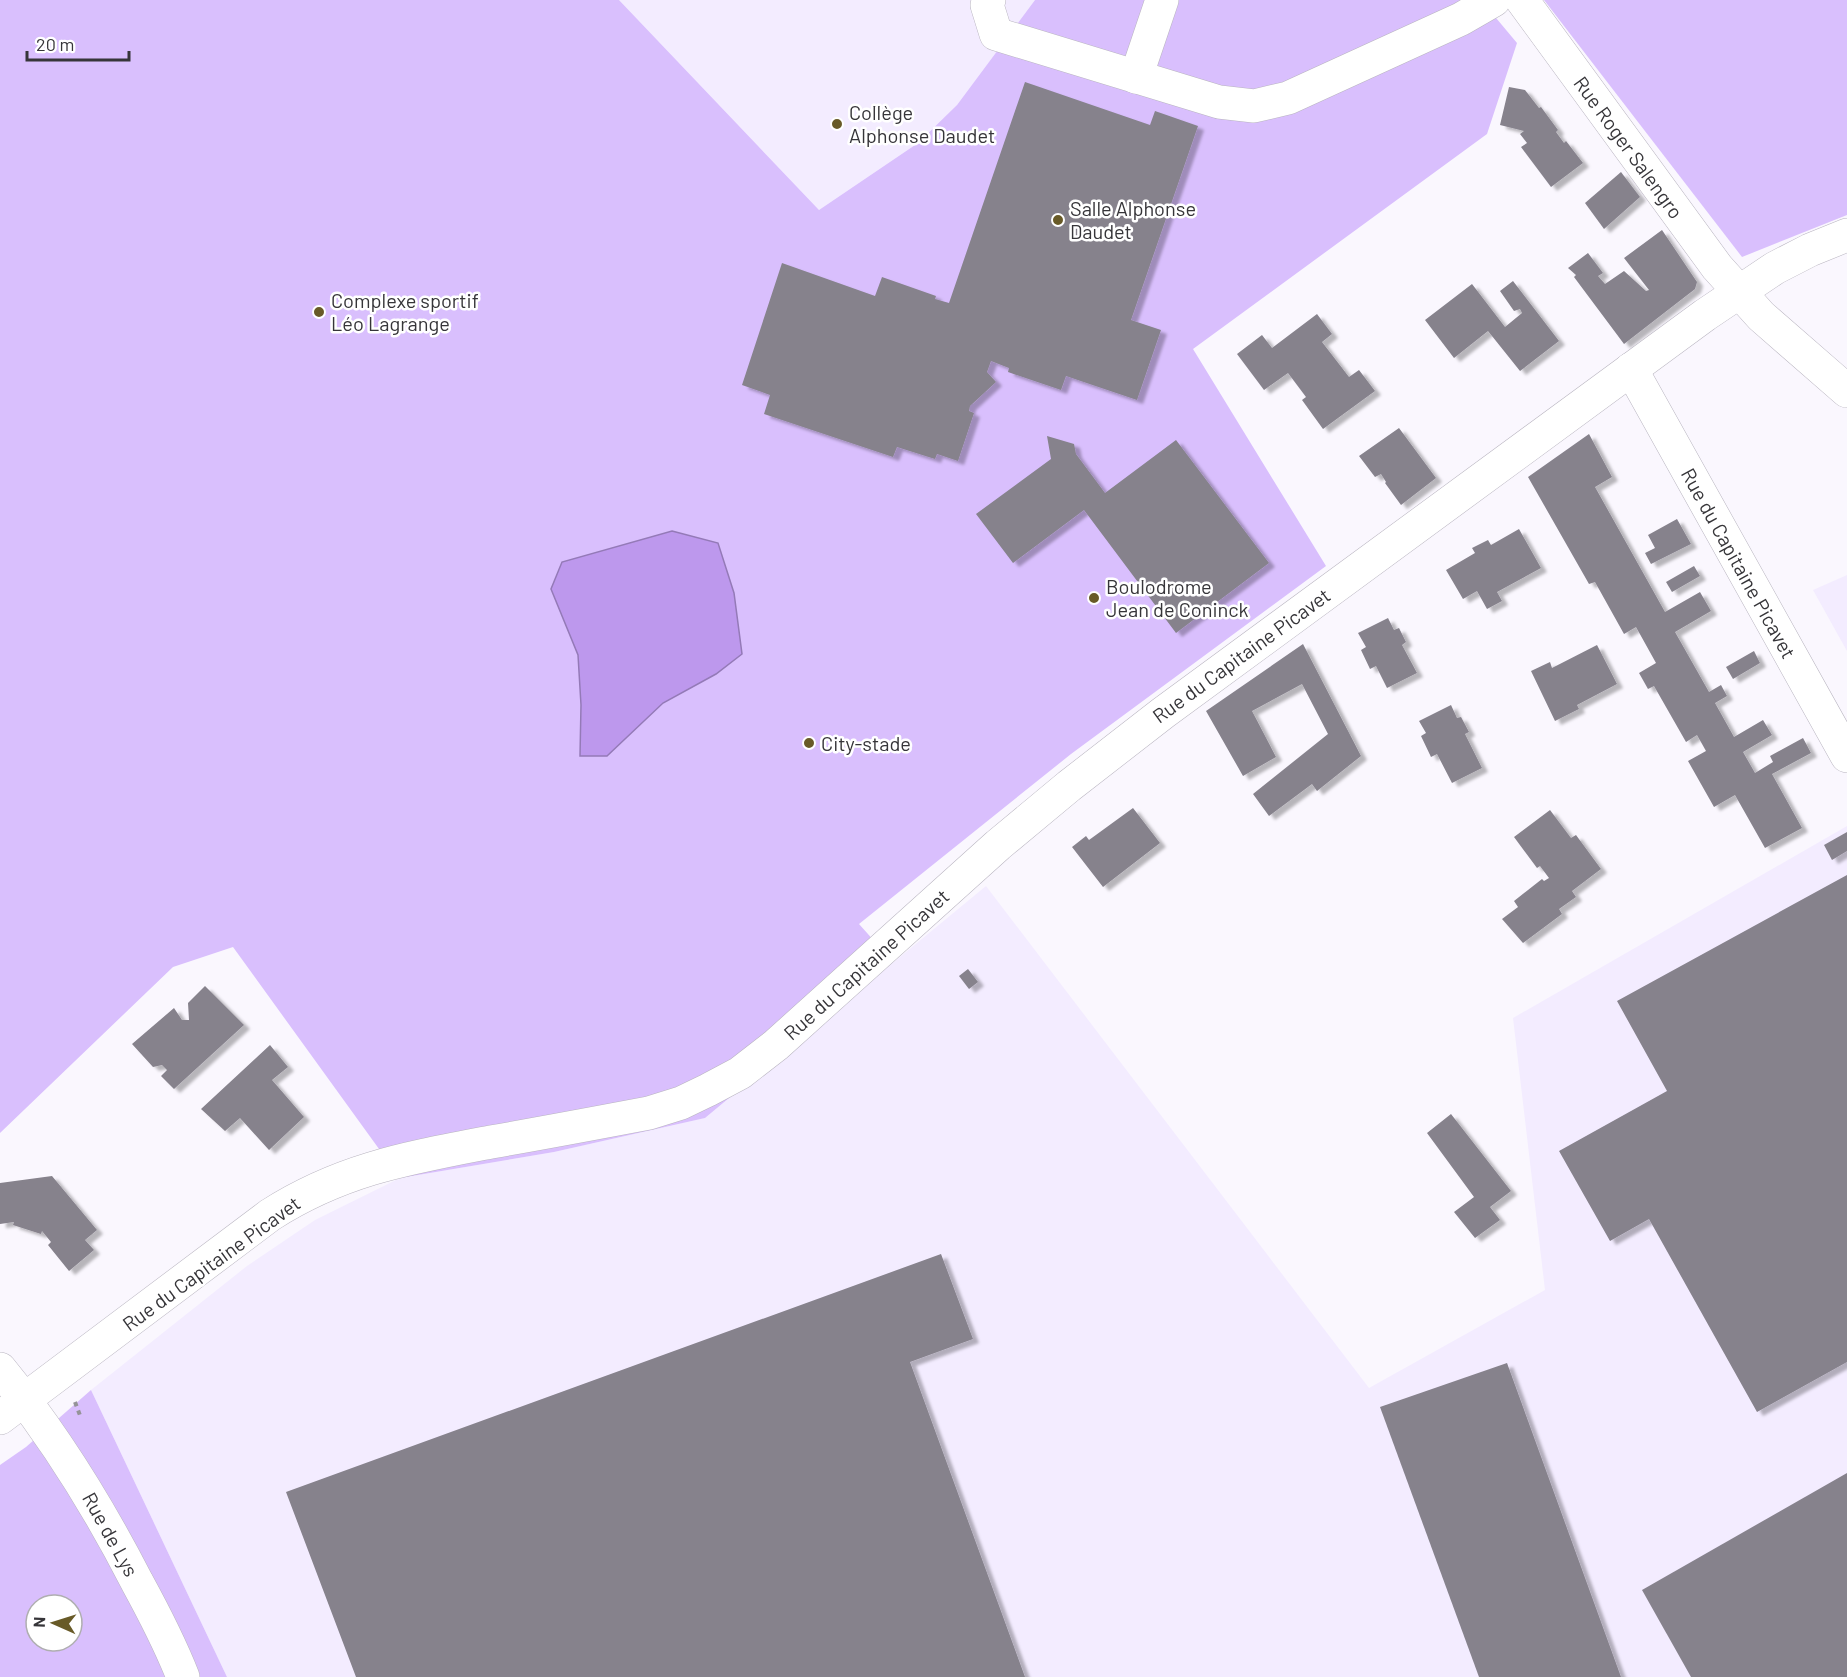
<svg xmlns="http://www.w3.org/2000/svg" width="1847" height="1677" font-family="Barlow,sans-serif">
<defs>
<filter id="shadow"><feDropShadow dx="6" dy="4" stdDeviation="1.5" flood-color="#0004"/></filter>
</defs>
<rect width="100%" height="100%" fill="#faf7fe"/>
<!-- built -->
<g fill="#f3ecff">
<path d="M619,0H1035L957,105L918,143L819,210Z"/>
<path d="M1847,575V651L1813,590Z"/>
<path d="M1847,826V1677H227L91,1390L247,1266L315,1220L400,1178L554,1152L705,1118L986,886L1369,1388L1545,1290L1513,1018Z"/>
</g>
<!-- green -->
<g fill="#d9bffd" fill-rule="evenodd">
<path d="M0,0H619L819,210L918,143L957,105L1035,0H1481L1517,43L1487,134L1193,349L1326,566L1071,754L859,924L893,962L705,1118L554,1152L400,1178L233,947L173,967L0,1133Z"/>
<path d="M1544,0H1847V215L1742,257Z"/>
<path d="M91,1390L227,1677H0V1465L26,1447ZM36,1605H72V1641H36Z"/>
</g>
<!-- water -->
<path fill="#bd98ed" stroke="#947ab7" stroke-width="1.5" d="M672,531L718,543L734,593L742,654L716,674L663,703L607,756H580L581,705L578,655L551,589L562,562Z"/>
<!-- building -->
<g fill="#86828c" filter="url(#shadow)">
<path d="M1025,82L1150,125L1155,111L1198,126L1131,320L1161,330L1137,400L1066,376L1061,390L1008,372L1009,368L991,361L987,372L996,382L970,406L969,411L974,413L958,461L937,454L935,459L897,447L893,457L764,414L770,395L742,385L782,263L875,296L882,277L936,296L935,299L949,303Z"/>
<path d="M1509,87L1525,90L1539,108L1541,107L1558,130L1556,132L1564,143L1566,141L1583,163L1551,187L1521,147L1527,143L1520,134L1524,131L1500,125Z"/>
<path d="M1621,172L1640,197L1604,229L1585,203Z"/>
<path d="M1662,230L1697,282L1695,289L1624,344L1574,277L1576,275L1568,268L1588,253L1603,273L1598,276L1605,284L1624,271L1646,291L1649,290L1624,258Z"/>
<path d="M1513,281L1559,341L1520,371L1488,331L1454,358L1425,320L1472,284L1505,327L1522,313L1520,309L1514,311L1500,291Z"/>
<path d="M1317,314L1332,334L1322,342L1349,377L1359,370L1375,391L1323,429L1302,400L1306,397L1288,373L1264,390L1237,354L1262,335L1272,348Z"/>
<path d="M1399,428L1436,478L1401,505L1385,483L1386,482L1381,474L1375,477L1359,456Z"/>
<path d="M1589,434L1612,477L1595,487L1665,612L1700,592L1711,611L1675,632L1709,692L1721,685L1727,696L1715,703L1734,737L1763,720L1772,735L1743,752L1755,773L1773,762L1770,756L1803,738L1811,753L1772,774L1802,828L1765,848L1735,795L1714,807L1688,761L1706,751L1697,735L1686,742L1654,686L1648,689L1639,673L1656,663L1636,627L1624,634L1595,582L1589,584L1528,477Z"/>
<path d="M1047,436L1074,444L1076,454L1105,493L1176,440L1269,563L1176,633L1084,510L1013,563L976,514L1051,459Z"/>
<path d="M1677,519L1691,544L1651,564L1645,553L1655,548L1648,535Z"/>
<path d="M1519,529L1541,568L1497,592L1502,601L1487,609L1477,591L1463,599L1446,570L1475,553L1472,548L1488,540L1491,545Z"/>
<path d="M1694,566L1700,576L1672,592L1666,582Z"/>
<path d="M1388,618L1394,630L1399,628L1406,642L1402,645L1417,673L1387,688L1376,666L1370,669L1361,650L1366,647L1358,633Z"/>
<path d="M1303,644L1361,756L1317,791L1312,784L1269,816L1253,794L1328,734L1302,684L1252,711L1276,757L1243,776L1206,711Z"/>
<path d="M1597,645L1617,684L1577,705L1579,709L1555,721L1531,671L1550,662L1552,668Z"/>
<path d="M1754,651L1760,663L1733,679L1726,667Z"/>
<path d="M1451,705L1457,718L1461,717L1469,732L1465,734L1482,768L1452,783L1437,754L1431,757L1421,736L1426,733L1419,721Z"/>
<path d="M1133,808L1160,843L1103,887L1072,847L1086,836L1089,840Z"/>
<path d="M1550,810L1571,838L1576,835L1601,869L1572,891L1576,897L1559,909L1562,914L1523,943L1502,919L1518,907L1514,901L1542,879L1544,881L1549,878L1540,866L1537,868L1514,837Z"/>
<path d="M1847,832V851L1832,860L1824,845Z"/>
<path d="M1847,875V1362L1757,1412L1649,1219L1610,1241L1559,1151L1667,1091L1617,1001Z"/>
<path d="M968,969L978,982L969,989L959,976Z"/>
<path d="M205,986L244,1025L174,1089L161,1076L167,1070L162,1065L153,1067L132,1044L174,1008L182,1020H189L188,1003Z"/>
<path d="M270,1045L288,1067L272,1080L304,1117L269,1150L240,1118L225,1131L201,1109Z"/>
<path d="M1451,1114L1511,1191L1490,1207L1500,1220L1475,1238L1454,1212L1474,1197L1427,1133Z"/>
<path d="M52,1176L97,1230L85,1240L94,1250L69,1271L48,1245L51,1242L42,1231L41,1234L13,1225L14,1222L0,1224V1183Z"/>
<path d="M941,1254L973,1339L910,1362L1025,1677H356L286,1492Z"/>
<path d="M1507,1363L1621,1677H1479L1380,1407Z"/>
<path d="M1847,1473V1677H1691L1642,1590Z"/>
</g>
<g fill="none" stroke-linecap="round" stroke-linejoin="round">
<defs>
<g id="minor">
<path d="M989,0L987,5L996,34L1219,102L1254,106L1288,98L1461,19L1494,0"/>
<path d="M1522,0L1717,267L1761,316L1847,391"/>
<path d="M1136,77L1162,0"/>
<path d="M1631,369L1847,756"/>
<path d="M0,1369C54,1435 98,1506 137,1582C154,1613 170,1644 183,1677"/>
<path d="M0,1418L270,1215C342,1169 408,1158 491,1142C543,1133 596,1123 649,1113L681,1103L708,1090L740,1073L776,1045L998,845L1069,786L1163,713L1705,315L1775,268L1810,250L1847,235"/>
</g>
</defs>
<!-- minor casing -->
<use href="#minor" stroke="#b9b5c0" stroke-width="34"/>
<!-- path -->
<path stroke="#959398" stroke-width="4" stroke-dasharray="4.5 4.5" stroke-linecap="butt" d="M75,1402L81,1418"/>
<!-- minor -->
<use href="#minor" stroke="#fff" stroke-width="33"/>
</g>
<!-- markers -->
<g fill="#685a27" stroke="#fff" stroke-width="2">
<circle cx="837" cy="124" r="6"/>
<circle cx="1058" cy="220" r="6"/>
<circle cx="319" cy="312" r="6"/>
<circle cx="1094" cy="598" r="6"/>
<circle cx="809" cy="743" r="6"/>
</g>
<g text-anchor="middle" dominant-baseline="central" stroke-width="5" stroke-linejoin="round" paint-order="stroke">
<!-- poi labels -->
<g font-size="20" fill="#363539" stroke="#fff" text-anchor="start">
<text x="849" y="112">Collège<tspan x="849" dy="23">Alphonse Daudet</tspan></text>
<text x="1070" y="208">Salle Alphonse<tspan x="1070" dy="23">Daudet</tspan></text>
<text x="331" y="300">Complexe sportif<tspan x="331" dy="23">Léo Lagrange</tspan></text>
<text x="1106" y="586">Boulodrome<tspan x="1106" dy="23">Jean de Coninck</tspan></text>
<text x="821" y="743">City-stade</text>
</g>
<!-- street labels -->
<g font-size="20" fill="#363539" stroke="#fff">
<text transform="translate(1629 147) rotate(54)">Rue Roger Salengro</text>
<text transform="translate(1739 563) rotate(61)">Rue du Capitaine Picavet</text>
<text transform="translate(1241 655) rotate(-36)">Rue du Capitaine Picavet</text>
<text transform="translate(866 964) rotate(-42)">Rue du Capitaine Picavet</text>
<text transform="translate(211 1263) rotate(-36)">Rue du Capitaine Picavet</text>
<text transform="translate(111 1534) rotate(61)">Rue de Lys</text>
</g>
</g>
<!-- north arrow -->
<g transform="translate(54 1623) rotate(273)"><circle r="28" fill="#ffffff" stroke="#afaeb0" stroke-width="1.5"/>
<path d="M0-4.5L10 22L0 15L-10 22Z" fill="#685a27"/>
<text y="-9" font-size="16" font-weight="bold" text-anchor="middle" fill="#363539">N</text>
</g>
<!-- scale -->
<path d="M27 51v9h102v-9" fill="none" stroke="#363539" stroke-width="3"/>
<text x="36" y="51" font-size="18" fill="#363539" stroke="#ffffff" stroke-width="4.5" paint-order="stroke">20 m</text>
</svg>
